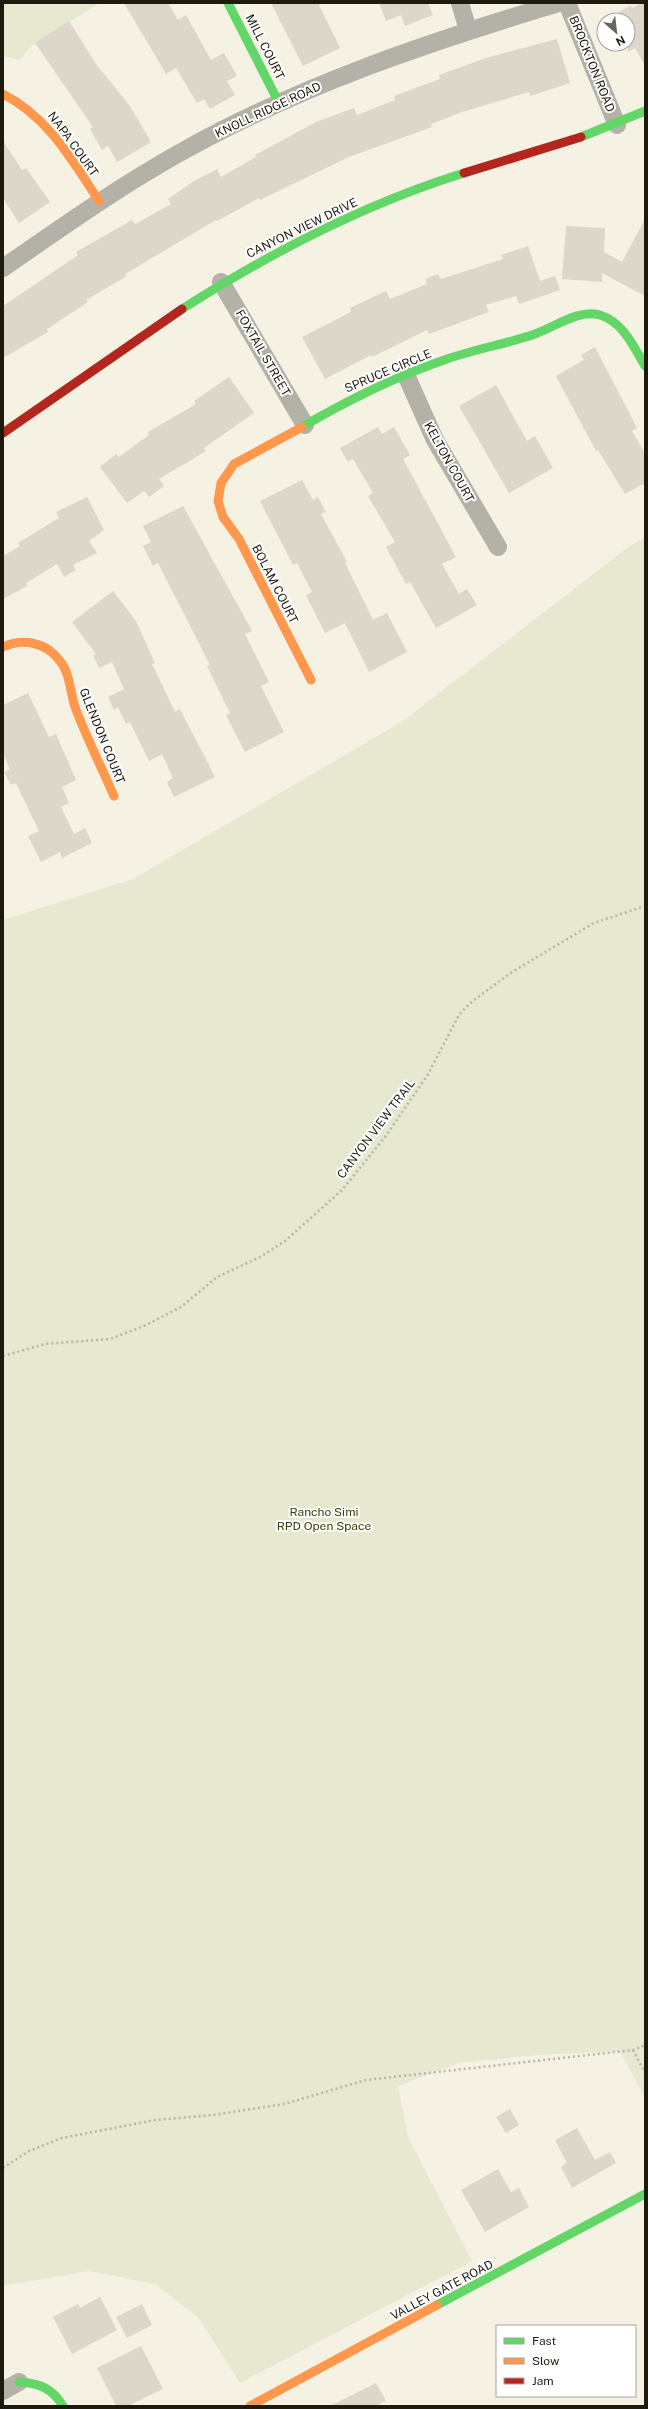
<svg xmlns="http://www.w3.org/2000/svg" width="648" height="2409" font-family="'Public Sans',sans-serif">
<rect width="100%" height="100%" fill="#f6f2e3"/>
<!-- green -->
<g fill="#e7e8d0">
<path d="M3,3H99L30,47L20,60L3,56Z"/>
<path d="M645,537V2098L620,2051L537,2055L459,2063L398,2086L408,2137L472,2261L240,2383L198,2317L155,2284L89,2271L3,2286V920L133,879L403,721L627,548Z"/>
</g>
<!-- building -->
<g fill="#ddd6cb">
<path d="M124,3H168L178,20L186,15L211,60L224,53L237,76L227,81L235,95L210,109L204,99L197,103L176,68L166,74Z"/>
<path d="M271,3H318L340,48L303,66Z"/>
<path d="M379,3H428L433,15L405,26L401,15L386,21Z"/>
<path d="M641,3H645V66L635,48L628,52V20H624L619,12L631,5L632,8Z"/>
<path d="M69,21L96,64L130,106L151,142L117,162L108,146L102,150L90,129L93,127L35,43Z"/>
<path d="M557,39L570,83L530,96L529,92L462,112L431,124L432,127L349,157L260,200L259,198L217,221L216,220L125,274L127,276L86,300L88,302L47,329L48,332L3,358V306L78,255L76,252L132,220L135,224L171,204L168,199L194,181L217,169L221,177L256,157L255,155L316,122L354,108L357,115L395,100L394,96L440,79L439,75L486,58Z"/>
<path d="M3,141L22,170L26,168L50,202L19,223L3,198Z"/>
<path d="M645,219V296L602,273V282L562,279L566,226L605,228L604,252L622,262Z"/>
<path d="M528,246L540,281L555,276L560,290L519,304L516,296L486,305L489,312L429,334L427,330L372,357L371,355L325,379L302,337L351,312L350,308L386,291L390,299L427,284L425,279L438,274L441,279L503,259L501,255Z"/>
<path d="M595,347L637,428L632,431L645,453V483L625,494L598,450L596,451L556,376L584,360L581,355Z"/>
<path d="M229,377L254,413L204,448L206,451L159,479L164,486L149,497L144,491L127,503L100,467L116,454L119,457L149,435L148,432L196,404L194,401Z"/>
<path d="M496,385L527,441L535,436L553,468L509,493L459,406Z"/>
<path d="M378,427L382,434L394,427L410,455L403,459L456,557L442,564L459,594L467,589L477,605L436,628L410,582L406,584L386,547L395,542L368,496L373,493L353,459L348,462L340,448Z"/>
<path d="M302,480L313,500L318,497L326,512L321,514L347,562L345,563L373,620L387,613L407,652L369,672L345,623L325,633L306,595L312,592L297,563L293,565L260,501Z"/>
<path d="M87,497L104,530L89,541L97,553L73,565L76,570L64,577L57,564L26,583L27,586L3,599V556L20,546L18,543L59,518L56,512Z"/>
<path d="M183,506L252,631L245,634L269,682L261,686L284,732L245,752L226,715L230,713L207,666L210,665L158,563L153,566L143,546L151,542L143,526Z"/>
<path d="M113,591L136,621L155,663L152,664L175,712L180,709L215,777L174,797L167,782L173,778L162,754L149,761L130,722L126,724L118,707L114,710L108,697L124,689L112,662L99,668L93,655L96,654L72,622Z"/>
<path d="M28,693L49,737L56,734L76,780L62,787L69,803L61,807L74,834L85,828L92,843L62,858L60,852L41,862L28,836L39,831L16,783L11,785L4,772L10,769L3,754V705Z"/>
<path d="M510,2109L519,2125L506,2133L496,2117Z"/>
<path d="M577,2128L595,2160L610,2152L616,2163L572,2188L561,2167L567,2163L555,2140Z"/>
<path d="M498,2169L511,2192L519,2188L529,2207L485,2232L461,2190Z"/>
<path d="M100,2297L117,2330L72,2354L53,2317L78,2304L80,2308Z"/>
<path d="M142,2304L152,2325L127,2338L116,2317Z"/>
<path d="M141,2346L163,2389L128,2406H116L97,2368Z"/>
<path d="M376,2383L386,2401L376,2406H330Z"/>
</g>
<g fill="none" stroke-linecap="round" stroke-linejoin="round">
<!-- path -->
<g stroke="#b6b4ac" stroke-width="2.5" stroke-dasharray="2 3" stroke-linecap="butt">
<path d="M3,1356L45,1344L110,1339L144,1326L181,1307L217,1277L260,1257L285,1241L342,1190L385,1137L427,1076L459,1015L470,1003L512,972L594,923L645,906"/>
<path d="M633,2050L645,2073"/>
<path d="M3,2168L29,2151L62,2138L155,2120L213,2115L284,2104L366,2080L633,2050L645,2045"/>
</g>
<!-- street -->
<g stroke="#b4b1a9" stroke-width="18">
<path d="M460,3L468,30"/>
<path d="M567,3L617,125"/>
<path d="M3,268C62,227 120,186 183,151C301,85 429,42 559,3"/>
<path d="M221,282L305,425"/>
<path d="M406,375L435,440L498,547"/>
<path d="M3,2391L19,2382"/>
</g>
<!-- fast -->
<g stroke="#63d668" stroke-width="9">
<path d="M228,3L279,103"/>
<path d="M581,137L645,111"/>
<path d="M182,309C270,253 364,204 464,173"/>
<path d="M302,427C348,400 397,376 447,359C476,349 506,344 535,334C555,327 578,309 600,315C623,322 634,347 645,366"/>
<path d="M437,2305L645,2194"/>
<path d="M19,2382C39,2383 52,2388 63,2406"/>
</g>
<!-- slow -->
<g stroke="#ff974d" stroke-width="9">
<path d="M3,94C48,117 72,160 99,201"/>
<path d="M302,427L234,464L221,483L218,501L223,517L239,539L311,680"/>
<path d="M3,647C23,638 46,642 60,661C70,673 70,692 75,707C86,737 101,766 114,796"/>
<path d="M250,2406L437,2305"/>
</g>
<!-- jam -->
<g stroke="#b3261e" stroke-width="9">
<path d="M464,173L581,137"/>
<path d="M3,433L182,309"/>
</g>
</g>
<g text-anchor="middle" dominant-baseline="central" stroke-width="4" stroke-linejoin="round" paint-order="stroke">
<!-- street labels -->
<g font-size="12" fill="#1e1a0e" stroke="#fff">
<text transform="translate(265 47) rotate(63)">MILL COURT</text>
<text transform="translate(592 64) rotate(68)">BROCKTON ROAD</text>
<text transform="translate(268 110) rotate(-25)">KNOLL RIDGE ROAD</text>
<text transform="translate(73 144) rotate(54)">NAPA COURT</text>
<text transform="translate(302 228) rotate(-26)">CANYON VIEW DRIVE</text>
<text transform="translate(263 353) rotate(60)">FOXTAIL STREET</text>
<text transform="translate(388 371) rotate(-23)">SPRUCE CIRCLE</text>
<text transform="translate(449 462) rotate(61)">KELTON COURT</text>
<text transform="translate(275 584) rotate(63)">BOLAM COURT</text>
<text transform="translate(102 736) rotate(68)">GLENDON COURT</text>
<text transform="translate(376 1129) rotate(-53)">CANYON VIEW TRAIL</text>
<text transform="translate(442 2290) rotate(-28)">VALLEY GATE ROAD</text>
</g>
<!-- park labels -->
<g font-size="12" fill="#3a3e01" stroke="#fff">
<text x="324" y="1512">Rancho Simi<tspan x="324" dy="14">RPD Open Space</tspan></text>
</g>
</g>
<!-- border -->
<rect width="648" height="2409" fill="none" stroke="#1e1a0e" stroke-width="8"/>
<!-- legend -->
<rect x="496" y="2325" width="140" height="72" fill="#ffffff" stroke="#a5a39f"/>
<rect x="504" y="2338" width="20" height="6" fill="#63d668" stroke="#a5a39f"/>
<text x="532" y="2345" font-size="12" fill="#1e1a0e">Fast</text>
<rect x="504" y="2358" width="20" height="6" fill="#ff974d" stroke="#a5a39f"/>
<text x="532" y="2365" font-size="12" fill="#1e1a0e">Slow</text>
<rect x="504" y="2378" width="20" height="6" fill="#b3261e" stroke="#a5a39f"/>
<text x="532" y="2385" font-size="12" fill="#1e1a0e">Jam</text>
<!-- north arrow -->
<g transform="translate(616 32) rotate(152)"><circle r="19" fill="#ffffff" stroke="#a5a39f"/>
<path d="M0-3L7 15L0 10L-7 15Z" fill="#6a6659"/>
<text y="-6" font-size="11" font-weight="bold" text-anchor="middle" fill="#1e1a0e">N</text>
</g>
</svg>
